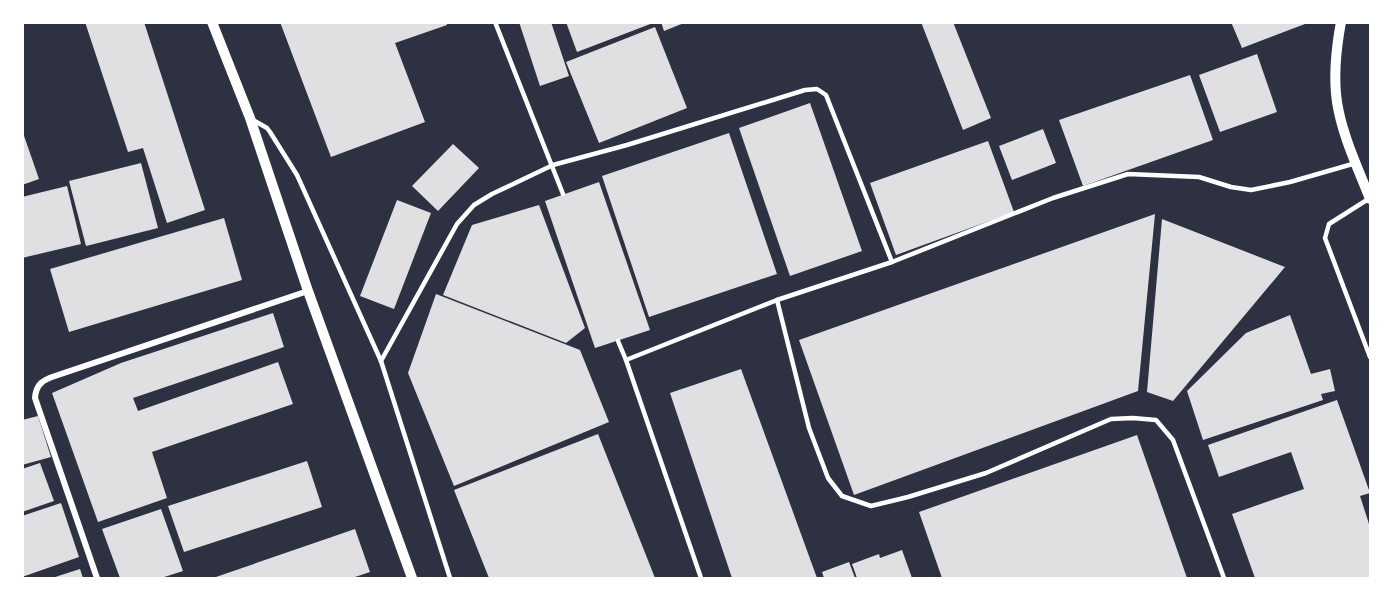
<svg xmlns="http://www.w3.org/2000/svg" width="1393" height="601" font-family="Manrope,sans-serif">
<rect width="100%" height="100%" fill="#2d3142"/>
<!-- building -->
<g fill="#e0e0e3">
<path d="M85,22H144L205,210L167,223L143,148L128,152Z"/>
<path d="M280,22H446L447,25L395,43L425,122L331,157Z"/>
<path d="M519,22H551L569,76L540,86Z"/>
<path d="M566,22H653V23L577,52Z"/>
<path d="M661,22H684V23L664,31Z"/>
<path d="M921,22H953L991,118L963,130Z"/>
<path d="M1231,22H1304L1305,24L1242,48Z"/>
<path d="M655,27L687,108L599,143L566,62Z"/>
<path d="M1257,54L1277,112L1220,132L1199,75Z"/>
<path d="M1190,75L1213,140L1083,186L1059,120Z"/>
<path d="M810,103L862,251L790,276L739,128Z"/>
<path d="M1043,129L1056,163L1012,180L999,146Z"/>
<path d="M22,130L39,179L22,185Z"/>
<path d="M729,133L777,274L649,317L602,176Z"/>
<path d="M988,141L1014,212L896,255L870,183Z"/>
<path d="M453,144L479,168L438,211L412,186Z"/>
<path d="M141,163L158,228L86,246L69,181Z"/>
<path d="M599,182L650,330L595,348L545,201Z"/>
<path d="M67,186L81,244L22,258V197Z"/>
<path d="M397,200L431,213L394,309L360,296Z"/>
<path d="M539,205L585,328L566,343L443,295L472,225Z"/>
<path d="M1155,214L1138,391L854,495L799,340Z"/>
<path d="M224,218L242,280L69,332L50,269Z"/>
<path d="M1162,219L1285,267L1173,401L1147,392Z"/>
<path d="M436,294L580,350L609,422L454,486L408,373Z"/>
<path d="M273,313L284,347L133,398L138,411L278,362L293,404L152,452L167,498L98,522L52,393L121,363Z"/>
<path d="M1290,315L1311,374L1330,369L1335,391L1321,394L1323,400L1203,440L1187,391L1246,333Z"/>
<path d="M741,369L817,578H732L670,393Z"/>
<path d="M1337,400L1370,493L1360,496L1370,527V578H1255L1232,514L1304,489L1291,452L1219,477L1208,445Z"/>
<path d="M38,416L51,457L22,465V420Z"/>
<path d="M598,434L655,578H489L454,490Z"/>
<path d="M1137,435L1187,578H942L919,512Z"/>
<path d="M307,461L322,507L184,552L168,506Z"/>
<path d="M40,463L54,501L22,512V469Z"/>
<path d="M61,503L79,557L22,577V516Z"/>
<path d="M161,509L183,571L161,578H120L102,529Z"/>
<path d="M355,529L370,572L352,578H213Z"/>
<path d="M902,550L912,578H857L852,564L879,554L880,558Z"/>
<path d="M849,562L855,578H824L822,572Z"/>
<path d="M80,569L83,578H52Z"/>
</g>
<g fill="none" stroke-linecap="round" stroke-linejoin="round">
<!-- service -->
<g stroke="#fff" stroke-width="4.5">
<path d="M495,22L563,194"/>
<path d="M253,120L267,128L270,132L297,175L381,361L450,578"/>
<path d="M1370,198L1329,224L1325,238L1370,357"/>
<path d="M777,300L809,428L828,478L842,496L871,506L908,497L986,473L1111,419L1133,418L1156,420L1173,440L1224,578"/>
<path d="M618,341L626,360"/>
<path d="M381,361L457,224L474,205L492,194L553,165L627,145L805,90L817,89L826,95L892,262"/>
<path d="M701,578L626,360L777,300L892,262L1053,198L1128,174L1199,177L1231,187L1251,190L1290,182L1356,163"/>
</g>
<!-- minor -->
<path stroke="#fff" stroke-width="6" d="M97,578L35,398C36,384 43,380 55,376L308,291"/>
<!-- tertiary -->
<g stroke="#fff" stroke-width="10">
<path d="M212,22L250,118L308,291L412,578"/>
<path d="M1341,22C1336,49 1333,75 1337,102C1342,135 1358,168 1370,199"/>
</g>
</g>
<!-- border -->
<rect width="1393" height="601" fill="none" stroke="#ffffff" stroke-width="48"/>
</svg>
